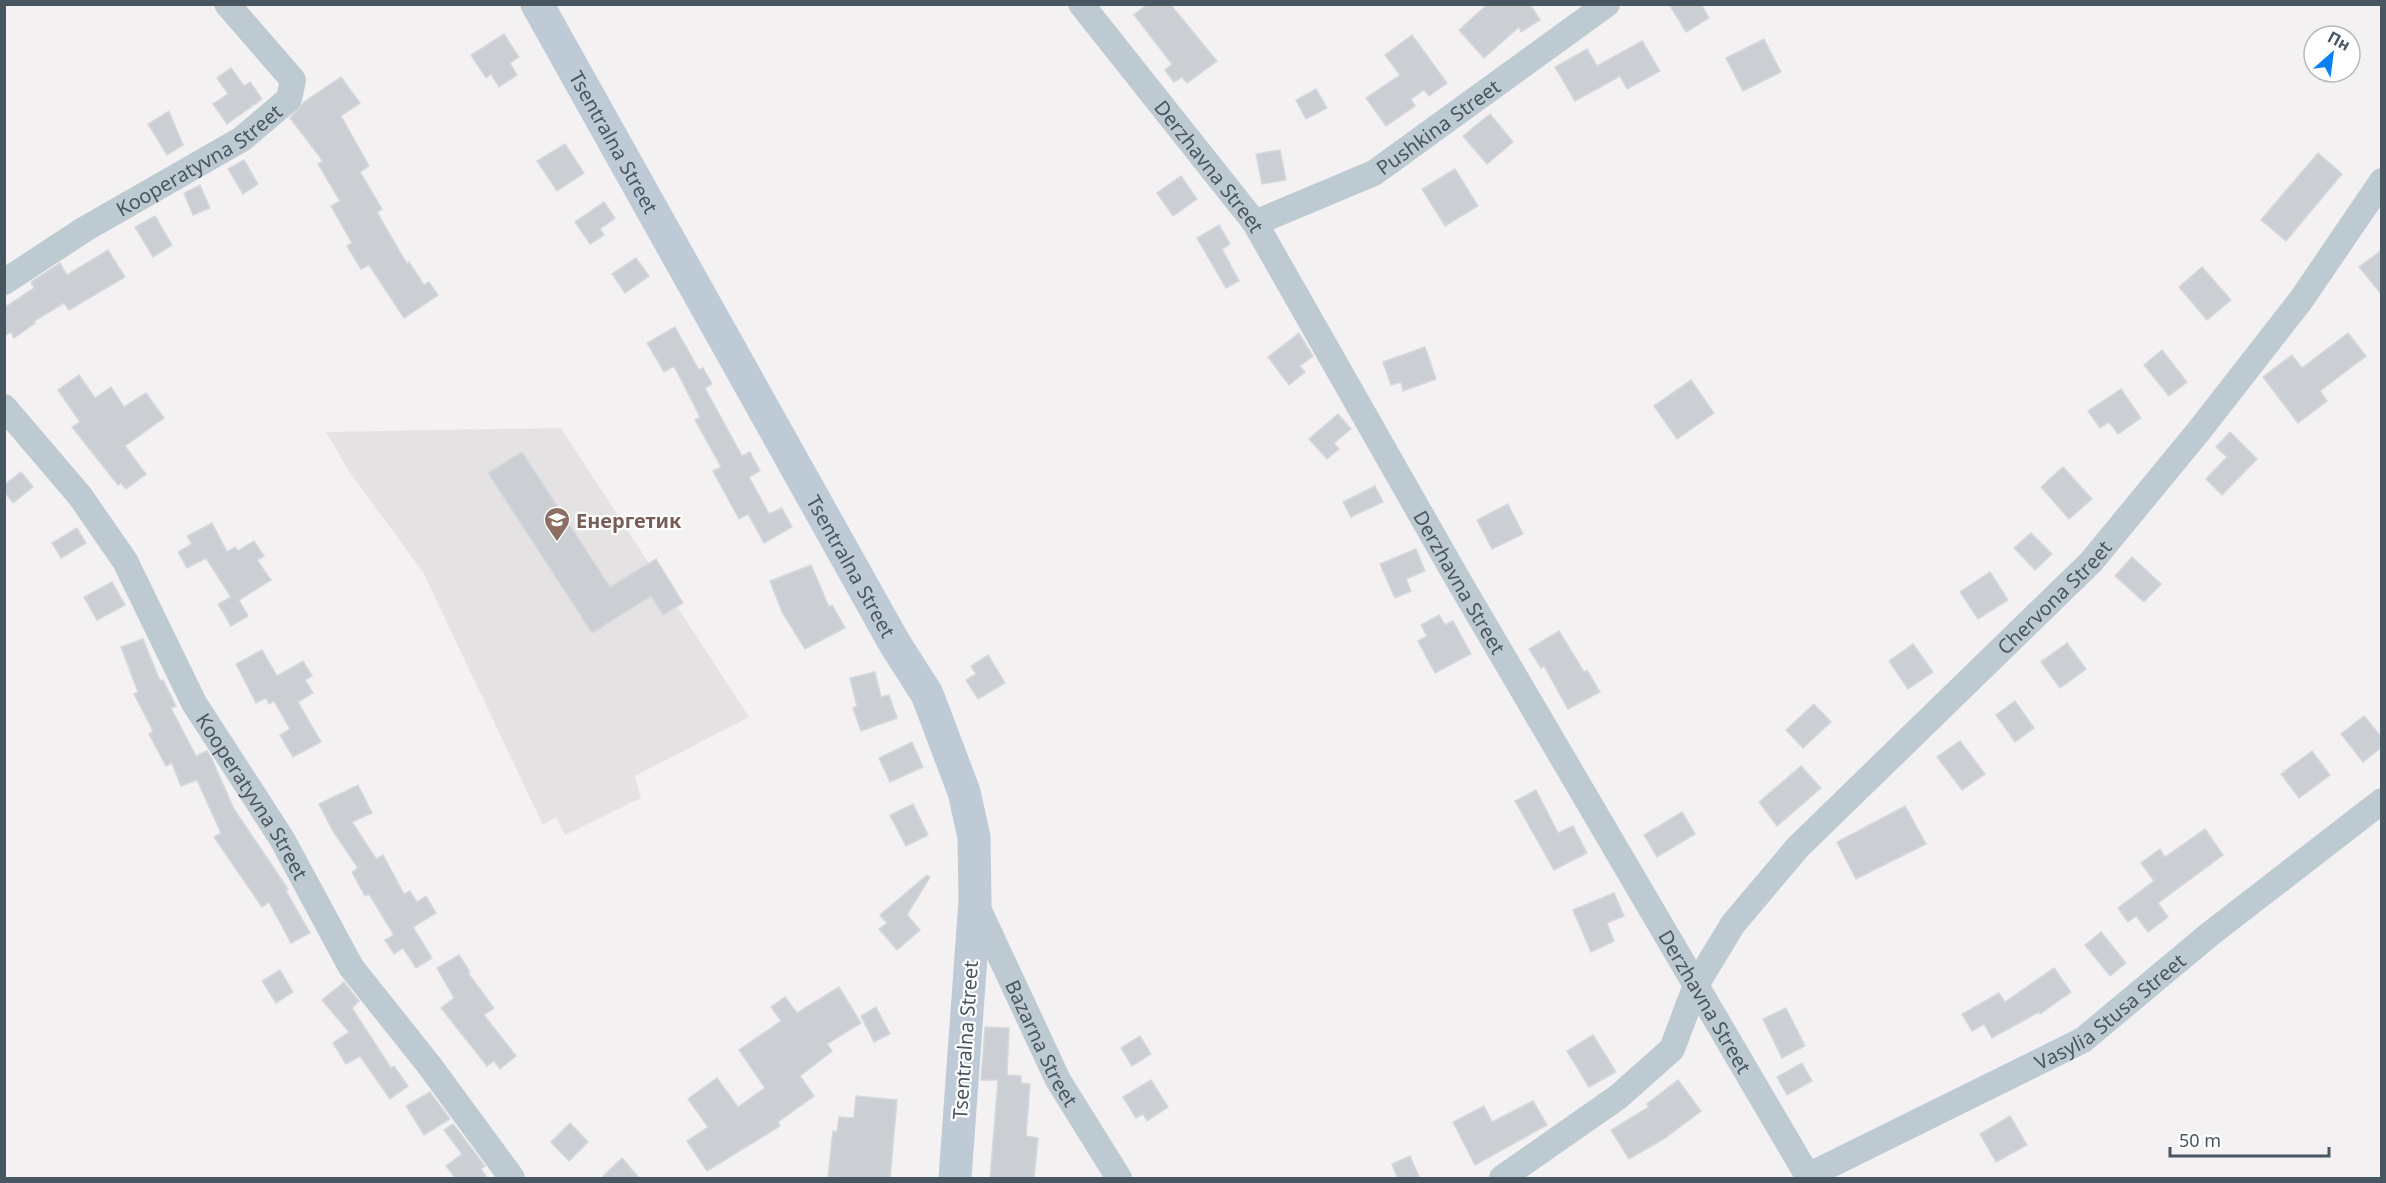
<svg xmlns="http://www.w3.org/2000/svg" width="2386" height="1183" font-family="'Noto Sans',sans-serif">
<rect width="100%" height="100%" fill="#f4f1f2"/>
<!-- education -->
<path fill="#e5e2e4" d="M561,428L749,717L635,776L641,798L565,835L556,817L543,825L423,572L350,473L326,432Z"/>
<!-- building -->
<g fill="#cbcfd4" stroke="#d5d8dd" stroke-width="1.5">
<path d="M1148,4H1170L1217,61L1187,83L1182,77L1174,82L1165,70L1172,64L1134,15Z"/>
<path d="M1488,4H1530L1540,20L1521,32L1519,27L1484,58L1459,30Z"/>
<path d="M1669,4H1701L1709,18L1686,32Z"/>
<path d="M504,34L519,57L510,63L517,75L499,87L491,74L486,78L471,55Z"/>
<path d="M1412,35L1447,83L1429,96L1424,90L1411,99L1415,106L1386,126L1366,98L1400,75L1385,55Z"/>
<path d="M1764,39L1781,72L1743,91L1726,58Z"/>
<path d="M1642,41L1660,71L1627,89L1620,76L1575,101L1555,67L1587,49L1597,66Z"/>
<path d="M231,68L244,86L250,82L262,99L227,124L213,104L228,94L217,78Z"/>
<path d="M341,77L360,103L341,116L369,166L360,172L382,209L377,212L407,264L409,262L424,285L429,282L438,295L404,318L369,265L361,269L347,246L352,243L331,206L340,201L318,164L323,161L290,118L304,102Z"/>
<path d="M1316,89L1327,108L1306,119L1296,100Z"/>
<path d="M169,111L183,145L167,155L148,124Z"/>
<path d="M1490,114L1513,142L1487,164L1463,136Z"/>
<path d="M565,144L584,173L557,191L537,161Z"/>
<path d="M1280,150L1286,180L1262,184L1256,154Z"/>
<path d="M2318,153L2342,174L2286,241L2261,220Z"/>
<path d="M244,160L258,184L243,194L228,169Z"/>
<path d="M1455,169L1478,206L1445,226L1422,189Z"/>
<path d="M1181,176L1197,199L1173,216L1157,193Z"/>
<path d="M200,185L210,208L193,215L184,193Z"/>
<path d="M604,202L615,218L600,229L604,235L590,244L575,222Z"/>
<path d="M155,216L172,245L153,257L135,227Z"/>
<path d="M1219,225L1230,244L1222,249L1239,281L1226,288L1197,238Z"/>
<path d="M108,250L125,277L69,310L64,303L34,321L35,323L14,338L11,332L4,336V308L34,288L31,282L60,263L67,275Z"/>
<path d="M2382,250V295L2359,267Z"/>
<path d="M636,258L649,276L625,293L612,274Z"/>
<path d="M2202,267L2231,300L2207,320L2179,287Z"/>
<path d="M675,327L699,370L703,368L712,384L705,388L742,456L750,452L760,471L749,477L769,514L782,508L792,527L764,543L748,514L739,519L713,471L721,467L695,420L700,417L674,366L664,372L647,343Z"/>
<path d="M1299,333L1313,356L1300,366L1305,372L1289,385L1268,357Z"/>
<path d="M2348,333L2366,356L2320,391L2327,401L2298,423L2263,377L2292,355L2302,368Z"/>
<path d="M1425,347L1436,379L1403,391L1401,382L1391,385L1383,362Z"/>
<path d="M2162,350L2187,382L2169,396L2144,365Z"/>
<path d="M79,375L95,398L111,387L124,407L146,393L164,418L125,446L146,474L126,489L121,483L118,485L72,427L80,422L58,390Z"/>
<path d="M1691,380L1714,413L1677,439L1654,406Z"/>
<path d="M2121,389L2141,418L2118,434L2109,422L2100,428L2088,411Z"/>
<path d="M1338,414L1351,429L1334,443L1339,449L1327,459L1309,439Z"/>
<path d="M2230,432L2257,459L2222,495L2206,479L2227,457L2216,447Z"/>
<path d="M522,452L610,587L656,559L683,603L663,615L651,596L592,633L488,473Z"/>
<path d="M2063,467L2092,499L2069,519L2041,487Z"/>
<path d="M21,472L33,487L13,503L4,491V485Z"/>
<path d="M1375,486L1383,502L1351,517L1343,502Z"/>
<path d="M1508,504L1523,534L1492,549L1477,520Z"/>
<path d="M212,523L227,552L235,547L238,551L254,541L264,556L257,560L271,580L239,600L248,616L231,626L218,604L231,597L206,558L187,568L178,552L192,544L187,536Z"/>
<path d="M77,528L86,543L61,558L52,543Z"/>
<path d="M2031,533L2052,554L2035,570L2014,548Z"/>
<path d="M1416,549L1425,571L1406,579L1411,591L1395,598L1380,564Z"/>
<path d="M2132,557L2161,584L2144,602L2115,576Z"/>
<path d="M811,565L829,607L832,605L845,628L805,649L782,612L770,581Z"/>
<path d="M1990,572L2008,600L1978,619L1960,592Z"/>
<path d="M112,582L125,605L97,620L84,597Z"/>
<path d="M1439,615L1445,625L1453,621L1471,654L1435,673L1418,641L1427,636L1421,625Z"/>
<path d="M1559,631L1584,672L1587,670L1600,692L1568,709L1544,666L1541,668L1529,649Z"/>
<path d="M143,639L160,681L163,680L176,706L171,708L196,756L207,751L211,757L234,809L288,889L286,891L310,933L291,943L269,902L262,907L214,837L221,833L197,780L181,786L172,763L166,766L149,734L153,731L134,694L138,692L121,647Z"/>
<path d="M2067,643L2086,669L2060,688L2041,662Z"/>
<path d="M1913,644L1933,672L1908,689L1889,661Z"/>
<path d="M262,650L277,676L303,661L312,676L305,680L313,693L298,702L321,742L293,757L280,735L290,729L274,701L269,704L266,698L256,703L236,664Z"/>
<path d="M988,655L1005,683L978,699L966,680L976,674L971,666Z"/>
<path d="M875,672L881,697L889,695L897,718L861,731L853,708L857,706L850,678Z"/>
<path d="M2015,701L2034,728L2015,742L1996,715Z"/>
<path d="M1814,704L1831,722L1803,748L1786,730Z"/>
<path d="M2364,716L2382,738V747L2363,762L2341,734Z"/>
<path d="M1960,741L1985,774L1962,790L1937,757Z"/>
<path d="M912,742L923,767L890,782L879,758Z"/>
<path d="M2312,751L2330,775L2299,798L2281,774Z"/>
<path d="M1801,766L1821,788L1777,826L1759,802Z"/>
<path d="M358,785L372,813L352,822L376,859L383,855L404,894L410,891L417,902L426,896L436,913L413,927L432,958L416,968L403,948L394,954L385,940L394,935L369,894L365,896L352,872L358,868L333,831L319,804Z"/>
<path d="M1536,790L1558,833L1573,826L1587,853L1554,870L1515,801Z"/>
<path d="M913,804L928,835L906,846L890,815Z"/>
<path d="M1905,806L1926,844L1856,879L1837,842Z"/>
<path d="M1682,812L1695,834L1657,857L1644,835Z"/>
<path d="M2205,829L2223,855L2158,903L2168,917L2148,932L2136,916L2128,922L2118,908L2154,881L2141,863L2160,849L2165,857Z"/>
<path d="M927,875L930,877L907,915L920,930L897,950L879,929L887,923L880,915Z"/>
<path d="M1614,893L1624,916L1607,923L1614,941L1591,952L1573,910Z"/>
<path d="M2101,932L2126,963L2110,976L2085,945Z"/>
<path d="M459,955L470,972L468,973L494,1008L484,1015L516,1056L500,1069L494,1061L487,1066L441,1008L454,998L437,968Z"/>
<path d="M2054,968L2071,992L2040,1014L2039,1012L1992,1038L1984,1024L1972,1031L1962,1014L1999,993L2005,1002Z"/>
<path d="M280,970L293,992L276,1003L262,981Z"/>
<path d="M344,982L359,1001L352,1008L391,1068L394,1066L408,1086L390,1099L360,1056L346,1064L333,1043L349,1032L322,1000Z"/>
<path d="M839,987L861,1023L827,1044L832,1051L800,1076L814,1096L778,1122L780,1126L707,1171L687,1141L708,1127L688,1099L717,1078L738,1107L765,1088L739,1050L781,1021L771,1007L785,997L797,1013Z"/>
<path d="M876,1007L890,1034L874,1042L861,1016Z"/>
<path d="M1786,1008L1805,1046L1782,1058L1763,1019Z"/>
<path d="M985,1027L1009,1028L1007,1075L1021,1076V1083L1030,1084L1026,1136L1038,1138L1034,1179H990L998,1080H981Z"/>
<path d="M1593,1035L1616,1072L1589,1087L1567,1051Z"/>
<path d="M1140,1036L1151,1054L1132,1066L1121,1048Z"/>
<path d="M1802,1063L1812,1081L1787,1095L1777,1077Z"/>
<path d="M1151,1080L1168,1107L1147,1121L1143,1114L1136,1118L1123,1097Z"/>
<path d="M1678,1080L1701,1111L1665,1138L1629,1159L1611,1130L1649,1107L1647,1104Z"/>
<path d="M430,1092L450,1119L424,1135L406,1106Z"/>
<path d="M856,1096L897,1100L890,1179L828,1177L833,1131L837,1132L839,1117L854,1118Z"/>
<path d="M1533,1101L1547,1125L1475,1165L1453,1122L1484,1106L1492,1122Z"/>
<path d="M2010,1116L2027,1145L1996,1162L1980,1134Z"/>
<path d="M570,1123L588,1142L569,1161L551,1142Z"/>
<path d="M453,1124L485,1166L481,1169L488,1179H456L446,1166L462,1154L444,1130Z"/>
<path d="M1410,1156L1420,1179H1398L1392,1164Z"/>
<path d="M622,1158L640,1179H600Z"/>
</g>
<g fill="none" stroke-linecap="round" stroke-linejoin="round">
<!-- street -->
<g stroke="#becad2" stroke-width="26">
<path id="s1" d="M1081,4L1255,223L1457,578L1809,1178"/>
<path id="s2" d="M1255,223L1374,173L1607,4"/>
<path id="s3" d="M4,282L85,229L242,139L289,99L293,80L227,4"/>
<path id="s4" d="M4,407L80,496L125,561L194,703L282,839L351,967L429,1065L512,1178"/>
<path id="s5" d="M975,902L1058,1080L1119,1178"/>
<path id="s6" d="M1808,1176L2083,1040L2210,934L2382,801"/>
<path id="s7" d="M1502,1178L1618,1097L1672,1049L1696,985L1733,924L1798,847L2091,562L2198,432L2301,300L2382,181"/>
</g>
<!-- secondary -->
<path stroke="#becbd6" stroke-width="33" id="s8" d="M537,4L895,644L927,694L964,792L974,837L975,901L955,1178"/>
</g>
<!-- icons -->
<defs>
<symbol id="school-pin" viewBox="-11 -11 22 30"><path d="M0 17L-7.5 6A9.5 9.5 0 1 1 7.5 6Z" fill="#8d6e63" stroke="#fff"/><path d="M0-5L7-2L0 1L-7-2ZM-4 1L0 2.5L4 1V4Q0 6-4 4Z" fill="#fff"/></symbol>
</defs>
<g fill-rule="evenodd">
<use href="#school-pin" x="542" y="505" width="30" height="40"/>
</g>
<g text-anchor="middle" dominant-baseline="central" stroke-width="4.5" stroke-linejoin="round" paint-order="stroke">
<!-- street labels -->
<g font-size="20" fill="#485661" stroke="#fff">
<text stroke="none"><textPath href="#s2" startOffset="208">Pushkina Street</textPath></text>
<text stroke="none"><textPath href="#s8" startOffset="158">Tsentralna Street</textPath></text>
<text stroke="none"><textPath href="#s3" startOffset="230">Kooperatyvna Street</textPath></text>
<text stroke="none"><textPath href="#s1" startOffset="207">Derzhavna Street</textPath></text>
<text stroke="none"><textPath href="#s8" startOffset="644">Tsentralna Street</textPath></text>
<text stroke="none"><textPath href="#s1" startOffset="693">Derzhavna Street</textPath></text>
<text stroke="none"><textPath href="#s7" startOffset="812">Chervona Street</textPath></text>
<text stroke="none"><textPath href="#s4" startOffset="464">Kooperatyvna Street</textPath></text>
<text stroke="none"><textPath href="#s1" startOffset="1179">Derzhavna Street</textPath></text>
<text stroke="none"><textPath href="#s6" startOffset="345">Vasylia Stusa Street</textPath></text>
<text transform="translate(965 1040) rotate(-86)">Tsentralna Street</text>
<text stroke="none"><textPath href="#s5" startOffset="156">Bazarna Street</textPath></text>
</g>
<!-- education labels -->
<g font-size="20" font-weight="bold" fill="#785e54" stroke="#fff" text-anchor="start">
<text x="576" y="520">Енергетик</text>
</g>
</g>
<!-- border -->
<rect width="2386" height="1183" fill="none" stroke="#485661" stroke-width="12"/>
<!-- north arrow -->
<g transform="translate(2332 54) rotate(28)"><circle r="28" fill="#ffffff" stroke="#b6bbc0" stroke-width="1.5"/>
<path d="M0-4.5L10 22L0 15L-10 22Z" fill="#0b7ff4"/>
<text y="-9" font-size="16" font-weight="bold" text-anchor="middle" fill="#485661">Пн</text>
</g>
<!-- scale -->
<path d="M2170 1147v9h159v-9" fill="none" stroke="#485661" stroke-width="3"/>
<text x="2179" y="1147" font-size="18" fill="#485661" stroke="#ffffff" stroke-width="4.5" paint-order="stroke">50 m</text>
</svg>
